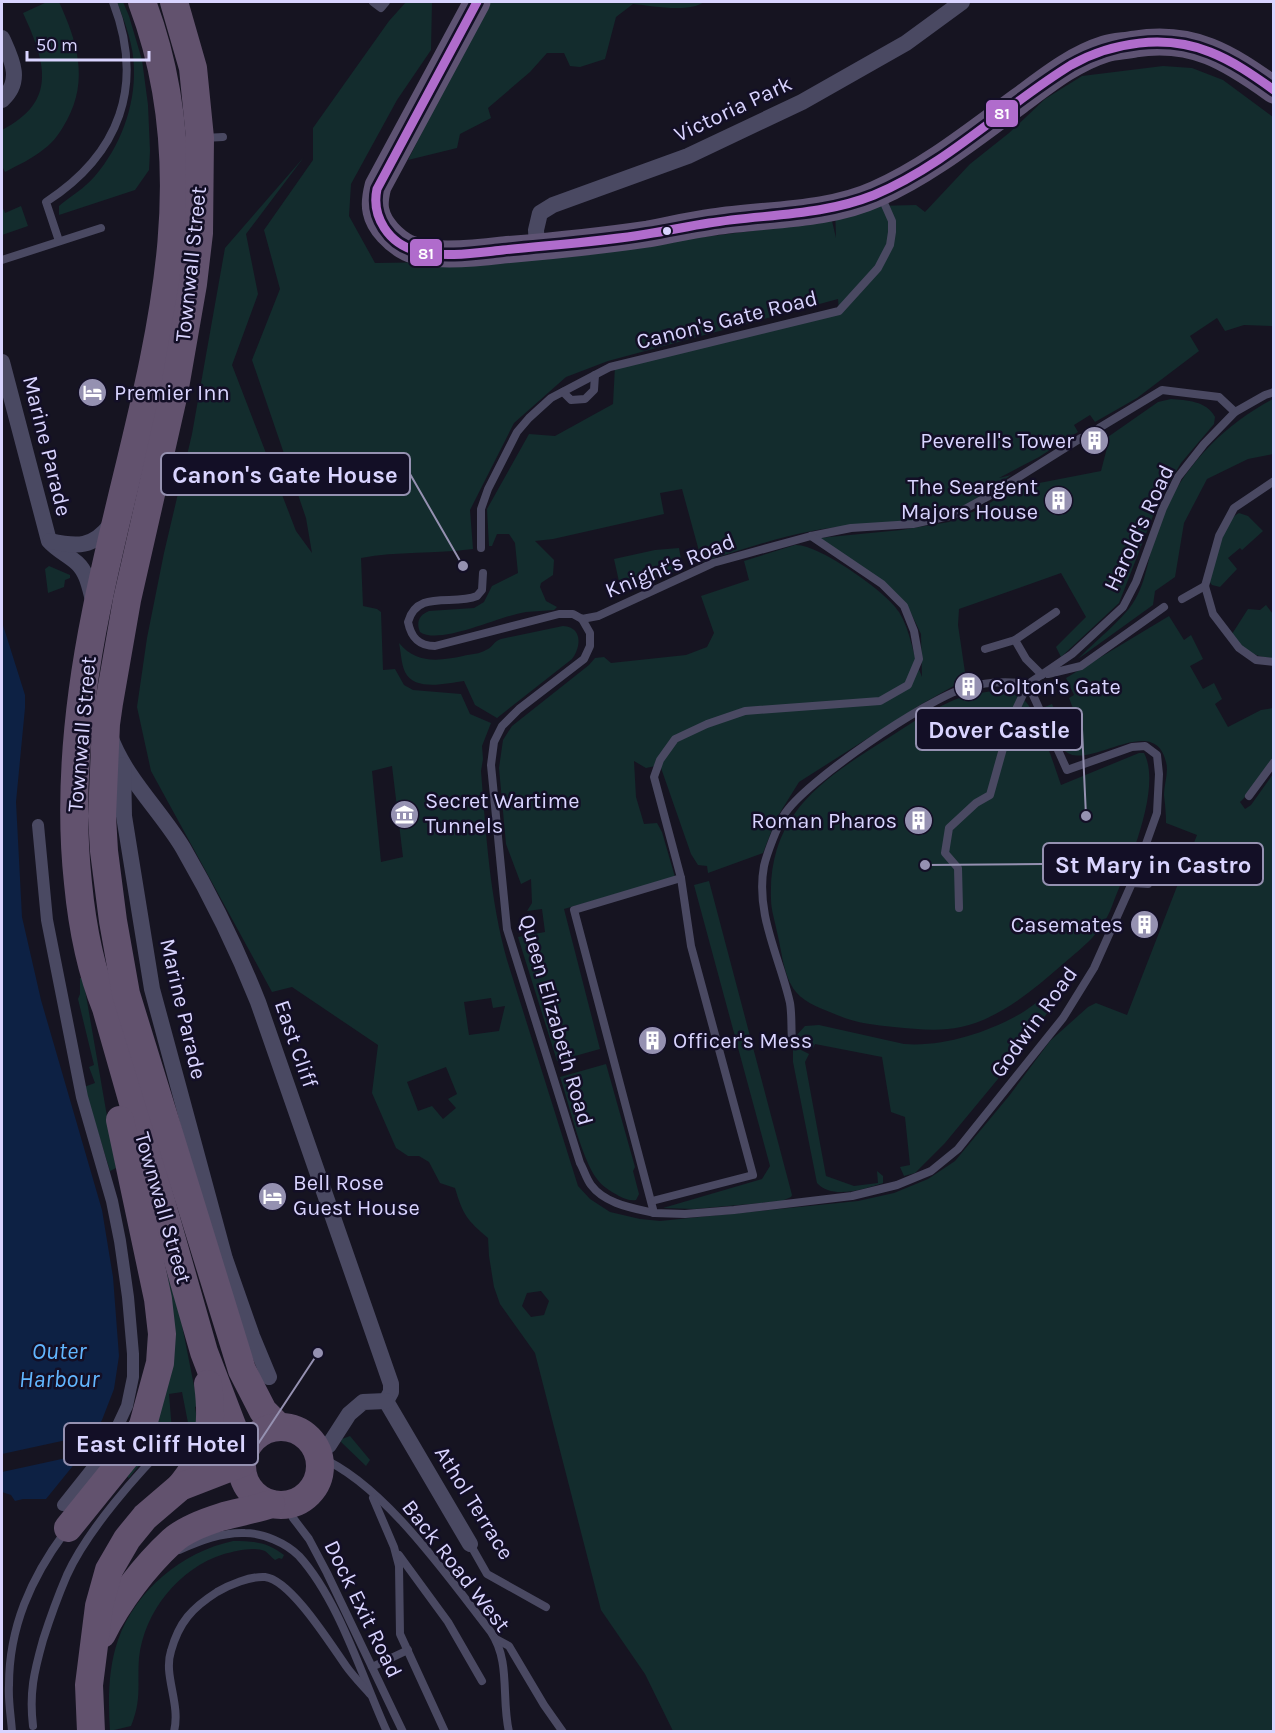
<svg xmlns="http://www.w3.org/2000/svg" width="1275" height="1733" font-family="Karla,sans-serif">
<rect width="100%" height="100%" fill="#161421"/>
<!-- green -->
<g fill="#132c2d" fill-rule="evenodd">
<path d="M47,2H59C77,41 89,80 67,120C61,131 54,142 44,149C32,159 18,165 5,172L2,166V130C59,101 45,61 23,13Z"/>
<path d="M117,2H123L129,16L142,60L148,105L150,151L149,170L135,190L59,215V206C71,196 85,188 95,176C120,147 135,107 134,69C134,46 125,23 117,2Z"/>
<path d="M406,2H432L431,50L397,100L351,184L349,216L375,263L445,262L550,256L832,221L836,238L835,207L916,205L925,212L970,164L1009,133L1045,99L1082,76L1163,66L1192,68L1223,80L1273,117V326L1244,325L1225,331L1217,318L1190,336L1199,351L1137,398L1095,422L1090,415L1074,425L1078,432L1039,457L999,478L1011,475C993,488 976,501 957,510C912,529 860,521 812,531C775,538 738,551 702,562L682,489L660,493L664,514L553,539L535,541L554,560L553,575L541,583L540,587L546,601L557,607L554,610C545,611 535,611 526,612C502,615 440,646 420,632C416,622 419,615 429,611L474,608L484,602L492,586L518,573L515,543L509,534H497L492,546H489L487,509L529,434L555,436L613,404L615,366L839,311L838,299L608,361L566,377L514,423L470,510L473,549C436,554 397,551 361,558L363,606L377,609L381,612L383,670L395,669L404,685L413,690L461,694L470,714L491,723L482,746L483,759L481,771C486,835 490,899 507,960L578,1186L590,1199L610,1212L640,1219L660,1221L858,1201L894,1193L928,1179L955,1161L1009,1096L1050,1041L1088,1007L1096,1003L1127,1015L1197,835L1166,823C1166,813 1165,804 1164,795C1164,784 1169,772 1166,762C1154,710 1086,774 1064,750C1058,744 1049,717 1045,707L1052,704L1058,718L1074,711L1069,698L1074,695L1066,678L1169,616L1184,640L1191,635L1203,659L1190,666L1203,689L1214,683L1222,699L1215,704L1228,727L1261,710L1273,708V757L1245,797L1240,802L1245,809L1251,805L1273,774V1731H673L645,1674L601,1610L535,1353L500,1304L494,1287L489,1256L488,1238C467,1220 463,1215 455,1188L440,1183L429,1162L419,1156H408L396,1148L372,1093L378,1045L292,987L272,992L151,771L137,707L147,638L164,553L192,434L225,248L304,157L246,234L258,294L232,365L296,531L312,553L306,518L252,360L280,289L264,230L313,160V128L389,21ZM392,766L403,857L381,862L372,771ZM491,998L493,1008L505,1006L499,1031L469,1035L464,1002ZM446,1067L457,1094L448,1099L456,1108L443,1119L432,1106L418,1111L407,1082ZM541,1291L549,1301L544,1315L531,1317L522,1306L527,1293Z"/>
<path d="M488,2H704C689,13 652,6 633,4L616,17L605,59L580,67L570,66L564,53H547L530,72L488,108L491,118L460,134L457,148L408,160Z"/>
<path d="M2,206L5,213L21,206L28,226L2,235Z"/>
<path d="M1171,399C1186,400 1207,401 1215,417L1214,424L1181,463L1160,498L1119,603L1061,657L1056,647L1086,617L1061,573L959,609L958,625L966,679L920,705L799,782L776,819L763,853L708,873L707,866L698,865L691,854L660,765L646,768L634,761L636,797L644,824L657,823L662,832L675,877L564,909L600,1049L557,1061L518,937L545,932L542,909L527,911L532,903L531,879L521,884L506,844L499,768L503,740L512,726L589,665L595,658L604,657L611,663L686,655L707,647L714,633L701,596L749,580L744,561L795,545C817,543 887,592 899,612C911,631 913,657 922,677L921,634L907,605L819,538L901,530L949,522L982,508L1013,488L1101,471L1108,444L1105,439L1158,402Z"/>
<path d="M1273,399V454L1248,459L1207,479L1184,523L1175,577L1155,591L1153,605L1078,659C1093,643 1122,620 1133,603C1147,582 1149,552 1157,529C1178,472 1220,427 1273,399Z"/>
<path d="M1239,513L1248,516L1263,531L1242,550L1240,548L1228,558L1237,569L1220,587L1212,585L1209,581C1213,565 1223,520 1239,513Z"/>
<path d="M679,548L682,565L678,571L620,586L614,559L655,550Z"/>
<path d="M49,566L70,575V578L65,580L64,587L48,593L45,569Z"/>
<path d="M1266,605L1273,614V658C1255,658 1242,649 1232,634L1248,609L1260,610Z"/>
<path d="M563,626C583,627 581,647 572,659L497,718L475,705L464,681C447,683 415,692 405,672C401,663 401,652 399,643C416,664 439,661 463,656C471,654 480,654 486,650C492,648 494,641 501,639Z"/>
<path d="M999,690C1009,690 1017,693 1025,701C1038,714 1054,765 1061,785L1139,753H1144C1163,789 1126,870 1112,906C1102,933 1084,946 1063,964C1033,990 1001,1018 961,1027C939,1032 916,1029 894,1027C874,1025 856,1023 837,1015C823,1009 806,1004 796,992C783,976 782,951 777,932C775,921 771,910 771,899C768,815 821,780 885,740C910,724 937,705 965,696C976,693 988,692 999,690Z"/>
<path d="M709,881L792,1195L791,1197L782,1201L694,1209L663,1208L762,1179L770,1166L694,885Z"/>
<path d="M80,978H83L116,1168L110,1171L84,1087L95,1083L89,1067L94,1065L78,999L80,994Z"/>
<path d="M1061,990L1062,993L1007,1068L945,1143L915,1173L904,1176L900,1167L910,1165L905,1117L891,1112L882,1057L815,1044L813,1048L795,1037L805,1026L819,1025L904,1044C943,1047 986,1033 1020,1014C1034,1006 1045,993 1061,990Z"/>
<path d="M793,1046L809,1054L805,1062L826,1176L854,1186L878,1183L877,1171L883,1176V1183C864,1189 832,1200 817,1183L793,1062Z"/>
<path d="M606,1064L635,1167L633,1171L639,1194L636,1200C630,1201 625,1199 619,1196C610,1191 602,1186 597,1179C581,1158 569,1103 560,1077Z"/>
<path d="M149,1216L180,1315L198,1406L195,1407L198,1426L189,1428L182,1392L169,1394L172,1431L159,1440L129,1478L126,1476L147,1441Z"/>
<path d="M350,1436L370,1460L366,1466L341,1442L342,1439Z"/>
<path d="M233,1541C254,1541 267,1542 284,1555L282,1559L279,1558L275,1560C272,1558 268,1553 265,1551C254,1546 235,1551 224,1554C179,1568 144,1612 139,1658C137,1685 142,1699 131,1726L110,1731C108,1701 108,1669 118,1640C136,1590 182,1552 233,1541Z"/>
</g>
<!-- water -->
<path fill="#0d2144" d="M2,622L25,695V708L16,802L22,917L41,1000L102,1210L113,1277L119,1356L114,1389L102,1420L76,1462L46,1499H23L15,1501L11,1495L2,1492Z"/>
<!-- pier -->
<path fill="#161421" d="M94,1434L80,1455L2,1472V1454Z"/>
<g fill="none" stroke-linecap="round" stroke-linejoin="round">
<!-- service -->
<g stroke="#4a4962" stroke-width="8">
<path d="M373,2L381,8L386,2"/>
<path d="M204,138L223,137"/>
<path d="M59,241L46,202C120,154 145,85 113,2"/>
<path d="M2,260L101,228"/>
<path d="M563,392L571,400L585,399L594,390L595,375"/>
<path d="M1099,428L1162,390L1219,397L1235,412L1265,395L1274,392"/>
<path d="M1274,481L1234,508L1219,536L1205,586L1213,614L1239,648L1256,660L1274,662"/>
<path d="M481,548V509L488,489L517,432L529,418L551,398L610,367L839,311L878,268L890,245L892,232V221L881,196"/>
<path d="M483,573L482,590L477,596C453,606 417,589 408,622C411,637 418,646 435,646L559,614H573L582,619L598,616L713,563L811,536L851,528L913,524L954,515L987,497L1081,438"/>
<path d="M1182,599L1205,586"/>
<path d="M582,619L590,633V646L584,659L519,709L502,726L494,742L491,765L507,929L580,1163C584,1170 586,1178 591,1185C605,1204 633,1208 654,1213"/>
<path d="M985,649L1015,640"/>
<path d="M1048,674L1081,666L1164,607"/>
<path d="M1042,675L1026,659L1015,640L1056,612"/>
<path d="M1249,796L1274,762"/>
<path d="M681,878L574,910L654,1213L685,1214L734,1210L852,1196L897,1185L931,1171L958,1149L1063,1018L1094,968L1132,883L1157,813L1159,774L1157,755L1145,746L1132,747L1067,770L1028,684L1072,654L1123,607L1136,582L1163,508L1178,477L1204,444L1235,412"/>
<path d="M1132,883L1148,884"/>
<path d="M792,1040C791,1028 792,1015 790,1003C780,958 755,914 764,866C767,853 777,827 784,815C804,782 927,699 965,688C986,682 1007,681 1028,684L1011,720L990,795L976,803L949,828L945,853L958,868L959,908"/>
<path d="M652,1201L753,1175L691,946L681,878L654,777L660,760L675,739L707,724L745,711L880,701L908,685L919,659L914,631L904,606L882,584L811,536"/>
<path d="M319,1457C383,1483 448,1577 491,1632C511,1662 501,1698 509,1732"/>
<path d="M373,1498L394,1547L399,1566L400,1634L445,1732"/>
<path d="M287,1505L293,1518L309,1539L327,1573L403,1732"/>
<path d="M470,1544L487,1574L546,1607"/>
<path d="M179,1550C200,1541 222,1532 245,1533C263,1533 286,1543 299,1556C339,1600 362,1677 387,1732"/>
<path d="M399,1555L448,1622L482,1681"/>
<path d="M496,1639L509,1646L544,1705L563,1732"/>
<path d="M372,1667L408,1650"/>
<path d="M33,1726C29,1693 34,1672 43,1640C50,1618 58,1596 67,1575C88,1529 138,1473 174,1437L204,1440"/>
<path d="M12,1732C11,1716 8,1701 9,1685C9,1627 31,1578 65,1532"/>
<path d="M174,1732C181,1703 163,1676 171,1651C179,1622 192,1608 217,1592C229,1585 250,1576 265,1577C291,1580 331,1645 346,1666C353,1676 362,1685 370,1694"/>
</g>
<!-- pedestrian -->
<path stroke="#4a4962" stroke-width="12" d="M38,825L47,920L82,1097L112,1201L120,1241L128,1297L133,1354V1377L127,1406L113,1436L94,1466L63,1505"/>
<!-- minor -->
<g stroke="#4a4962" stroke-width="16">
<path d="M2,38C12,60 23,81 2,100"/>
<path d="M537,247L536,230L540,213L553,205L688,156L802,102L906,43L962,2"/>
<path d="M2,362L49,541C57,550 68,555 77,563C88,573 90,590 94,604"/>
<path d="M50,541C77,547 93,548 111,524"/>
<path d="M110,736C125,778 160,810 183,848C212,898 237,949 258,1002L391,1384V1392L386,1401"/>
<path d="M123,765L124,816L152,989L225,1259L252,1336L269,1377"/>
<path d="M386,1401L470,1544"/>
<path d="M318,1453L329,1445L349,1414L363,1402L386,1401"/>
</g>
<!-- primary -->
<path stroke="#5e5373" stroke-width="27" d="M477,2L378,186C376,194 374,203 376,211C379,226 394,241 408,248C430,258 479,253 503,250C551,246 600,241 648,234C670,230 691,225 713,222C765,214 828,216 876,194C928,171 974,134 1019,101C1046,81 1073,59 1105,49C1114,46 1125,46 1135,44C1193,35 1228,57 1274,90"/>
<!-- trunk -->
<g stroke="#62526e" stroke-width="28">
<path d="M142,2C220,208 136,408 96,612C78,701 68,792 78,883C82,925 90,968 106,1008L204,1352L243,1454"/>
<path d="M174,2L193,68L200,138L199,233L193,284L174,393L127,600L109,703L106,724L102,816L104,851L113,921L126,994L242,1370L263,1411L279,1427"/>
<circle cx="281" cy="1466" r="39"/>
<path d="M180,1487C209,1451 214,1430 208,1384"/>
<path d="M68,1528L127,1455L143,1425L160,1363L162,1334L158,1299L120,1120"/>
<path d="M102,1634C118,1601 145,1566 172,1541C184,1530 205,1522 221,1517C238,1512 254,1510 271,1504"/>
<path d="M91,1732L89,1685L99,1606L109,1570L127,1539L145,1517L180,1487L242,1463"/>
</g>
<defs>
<path id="bus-1" d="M477,2L377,189C371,217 389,244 417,251C444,258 475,253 503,250C551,245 599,242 647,234C668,231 688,226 709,223C765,214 822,216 874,195C948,164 1004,106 1071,65C1112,42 1165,34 1210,52C1233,61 1253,75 1274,90"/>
</defs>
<!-- bus-1 casing -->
<use href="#bus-1" stroke="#130f26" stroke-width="14"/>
<!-- bus-1 -->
<use href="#bus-1" stroke="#b06ccc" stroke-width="9"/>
</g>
<!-- icons -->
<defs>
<symbol id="hotel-disc" viewBox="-11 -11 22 22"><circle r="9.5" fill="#9591b1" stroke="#130f26"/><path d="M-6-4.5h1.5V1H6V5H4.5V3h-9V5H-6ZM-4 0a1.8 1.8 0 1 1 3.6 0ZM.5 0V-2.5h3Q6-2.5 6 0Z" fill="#fff"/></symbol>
<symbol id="building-disc" viewBox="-11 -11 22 22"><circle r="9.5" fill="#9591b1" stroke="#130f26"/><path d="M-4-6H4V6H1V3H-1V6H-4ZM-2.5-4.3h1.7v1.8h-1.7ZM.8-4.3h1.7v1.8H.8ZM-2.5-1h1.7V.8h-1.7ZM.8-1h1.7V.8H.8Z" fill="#fff"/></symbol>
<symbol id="museum-disc" viewBox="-11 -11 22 22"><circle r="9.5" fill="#9591b1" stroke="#130f26"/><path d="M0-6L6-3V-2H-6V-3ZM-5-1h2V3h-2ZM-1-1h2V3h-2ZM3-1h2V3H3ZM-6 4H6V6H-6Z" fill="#fff"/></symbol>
</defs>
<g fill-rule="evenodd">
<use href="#hotel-disc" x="76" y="376" width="33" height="33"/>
<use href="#building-disc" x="1078" y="424" width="33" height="33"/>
<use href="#building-disc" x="1042" y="484" width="33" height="33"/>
<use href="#building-disc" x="952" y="670" width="33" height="33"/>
<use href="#museum-disc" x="388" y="798" width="33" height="33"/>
<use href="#building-disc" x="902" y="804" width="33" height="33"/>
<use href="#building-disc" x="1128" y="908" width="33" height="33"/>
<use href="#building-disc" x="636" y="1024" width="33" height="33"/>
<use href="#hotel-disc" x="256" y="1180" width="33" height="33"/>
</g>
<!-- markers -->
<circle fill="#d9d4ff" stroke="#130f26" stroke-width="2" cx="667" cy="231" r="5"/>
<g text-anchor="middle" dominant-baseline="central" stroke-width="5" stroke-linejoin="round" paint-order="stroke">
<!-- street labels -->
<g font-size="22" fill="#d9d4ff" stroke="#130f26">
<text transform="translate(733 109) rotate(-25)">Victoria Park</text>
<text transform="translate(191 264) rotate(-84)">Townwall Street</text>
<text transform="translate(727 320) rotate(-14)">Canon's Gate Road</text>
<text transform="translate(47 446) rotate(76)">Marine Parade</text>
<text transform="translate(1139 528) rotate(-65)">Harold's Road</text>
<text transform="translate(670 566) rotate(-22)">Knight's Road</text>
<text transform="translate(82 734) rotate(-85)">Townwall Street</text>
<text transform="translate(183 1009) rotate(77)">Marine Parade</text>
<text transform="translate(556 1020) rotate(74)">Queen Elizabeth Road</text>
<text transform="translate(1034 1022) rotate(-54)">Godwin Road</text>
<text transform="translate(296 1044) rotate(71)">East Cliff</text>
<text transform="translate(163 1208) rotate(74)">Townwall Street</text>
<text transform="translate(474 1503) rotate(58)">Athol Terrace</text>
<text transform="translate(456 1566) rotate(52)">Back Road West</text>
<text transform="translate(363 1609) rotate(64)">Dock Exit Road</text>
</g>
<!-- poi labels -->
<g font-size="22" fill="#d9d4ff" stroke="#130f26" text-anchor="start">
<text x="114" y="393">Premier Inn</text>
<text x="1074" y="441" text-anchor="end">Peverell's Tower</text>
<text x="1038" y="487" text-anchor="end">The Seargent<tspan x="1038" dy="25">Majors House</tspan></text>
<text x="990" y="687">Colton's Gate</text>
<text x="425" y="801">Secret Wartime<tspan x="425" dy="25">Tunnels</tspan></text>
<text x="897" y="821" text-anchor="end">Roman Pharos</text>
<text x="1123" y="925" text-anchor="end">Casemates</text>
<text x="673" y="1041">Officer's Mess</text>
<text x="293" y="1183">Bell Rose<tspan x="293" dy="25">Guest House</tspan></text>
</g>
<!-- water labels -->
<g font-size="24" font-style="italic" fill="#62b6ff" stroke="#130f26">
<text x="59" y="1351">Outer<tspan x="59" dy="28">Harbour</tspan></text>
</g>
</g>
<!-- callouts -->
<path fill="none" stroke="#9591b1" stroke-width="2" d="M463 566L410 474M1086 816L1082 729M925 865L1043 864M318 1353L258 1444"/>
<g fill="#9591b1" stroke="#130f26" stroke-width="2">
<circle cx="463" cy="566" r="6"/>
<circle cx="1086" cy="816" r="6"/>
<circle cx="925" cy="865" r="6"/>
<circle cx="318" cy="1353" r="6"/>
</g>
<g fill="#130f26" stroke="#9591b1" stroke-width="2">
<rect x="161" y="453" width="249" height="42" rx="6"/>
<rect x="916" y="708" width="166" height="42" rx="6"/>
<rect x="1043" y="843" width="220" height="42" rx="6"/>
<rect x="64" y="1423" width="194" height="42" rx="6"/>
</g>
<g font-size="24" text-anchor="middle" font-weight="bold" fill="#d9d4ff">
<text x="285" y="483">Canon's Gate House</text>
<text x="999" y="738">Dover Castle</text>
<text x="1153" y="873">St Mary in Castro</text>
<text x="161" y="1452">East Cliff Hotel</text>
</g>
<g stroke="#130f26" stroke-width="2">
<rect x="985" y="99" width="34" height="29" rx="6" fill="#b06ccc"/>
<rect x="409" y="238" width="34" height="29" rx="6" fill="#b06ccc"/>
</g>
<g font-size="16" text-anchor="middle" font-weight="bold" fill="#fff">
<text x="1002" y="119">81</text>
<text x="426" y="259">81</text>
</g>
<!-- border -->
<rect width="1275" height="1733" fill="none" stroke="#d9d4ff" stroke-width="6"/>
<!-- scale -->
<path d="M27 51v9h122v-9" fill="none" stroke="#d9d4ff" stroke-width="3"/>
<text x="36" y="51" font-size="18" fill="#d9d4ff" stroke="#130f26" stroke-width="4.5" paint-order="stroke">50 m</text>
</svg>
